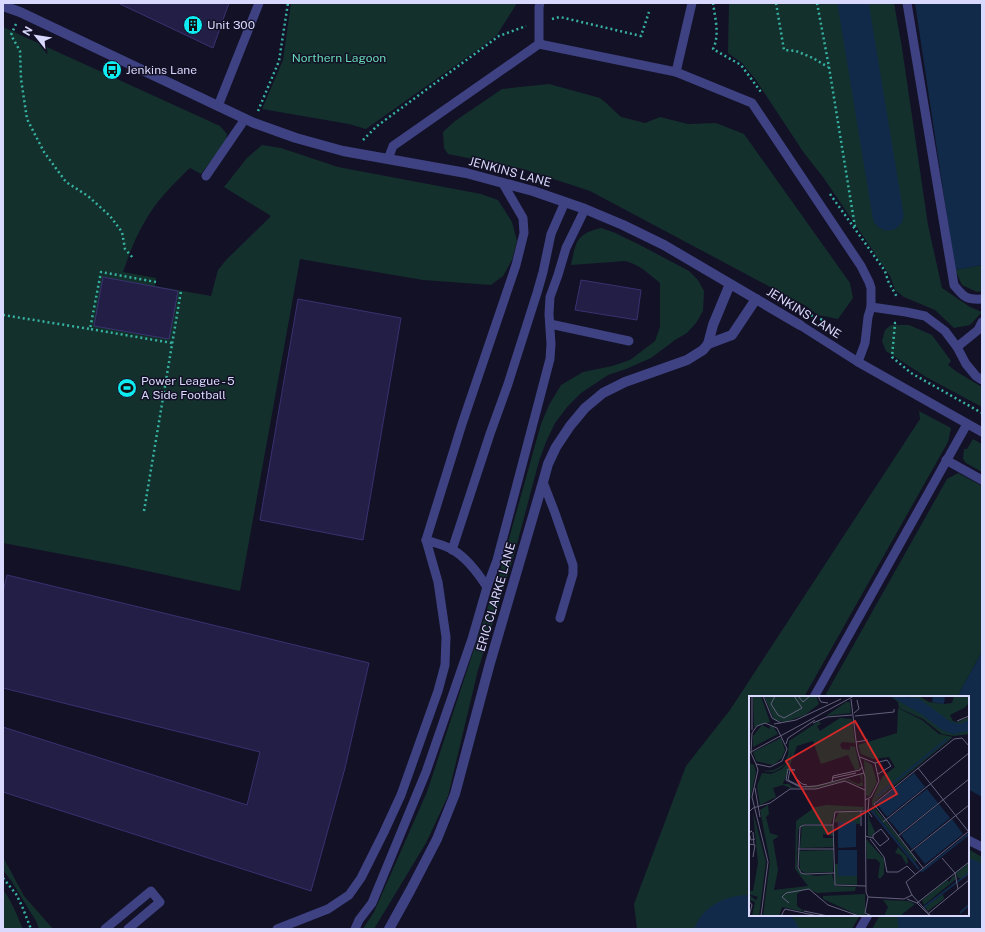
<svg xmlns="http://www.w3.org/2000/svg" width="985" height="932" font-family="'Public Sans',sans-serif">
<rect width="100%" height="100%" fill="#131126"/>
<!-- green -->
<g fill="#14302d">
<path d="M291,3H517L497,35L480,48L366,129L349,124L262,109L283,60Z"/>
<path d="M729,3H894L902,48L928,225L942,288L970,307L982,312L970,325L954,328L935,310L904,297L895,290L890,276L823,177L804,153L756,80L742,63L728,53Z"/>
<path d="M3,27L220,126L227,134L225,143L201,174L190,168C173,184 155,202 144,223C135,238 129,255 123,272L156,278L155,286L211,296L218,270L227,259L262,225L271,216L224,187L247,158L262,145L281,148L338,167L481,194L498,200L512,222L517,241L512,260L503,276L491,285L423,280L300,259L240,591L119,565L3,543Z"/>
<path d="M549,84L600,98L606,103L621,117L645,123L660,117L688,124L716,123L744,134L850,283L853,298L838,319L818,315L806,306L590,191L523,169L448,154L444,148L443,132L455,121L502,89Z"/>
<path d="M601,228L613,232L640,245L689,271L698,280L704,291L703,311L696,323L687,333L675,340L651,358L626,369L608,375L581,393L568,406L555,423L546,442L539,461L513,559L478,670L448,796L426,843L374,929H363L374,912L427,792L501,567L541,424L549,405L561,385L583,372L612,366L630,360L655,341L660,327V283C649,274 639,264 625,261L571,265C576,242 576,234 601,228Z"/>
<path d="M982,265V291L977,292L962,285L955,270Z"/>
<path d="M891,325H909L932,335L951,361L948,365L957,372L982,387V407L926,377L886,351L882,341L885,330Z"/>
<path d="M919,411L951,428L948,442L804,697H750V915H860L852,929H637L634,904L686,766L730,710L920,419Z"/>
<path d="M973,439L982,444V472L966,463L963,459L964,449H967Z"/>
<path d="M958,473L982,486V652L957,697H828L826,694L947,479Z"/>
<path d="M968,849L982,857V929H872L880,915H968Z"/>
<path d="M3,857L24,896L53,929H39L36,921L12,882L3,870Z"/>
<path d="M3,890C12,901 17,916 23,929H3Z"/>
</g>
<!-- water -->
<g fill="#112a49">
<path d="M915,3H982V265L955,270Z"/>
<path d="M982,652V797L968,789V697H957Z"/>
<path d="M968,858L977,861L982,864V929H899L898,924L897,915H968Z"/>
<path d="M745,895H750V915H790L795,921L799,929H694C703,907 722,897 745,895Z"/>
</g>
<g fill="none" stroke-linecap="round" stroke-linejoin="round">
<!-- river -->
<path stroke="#112a49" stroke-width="31" d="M853,3L888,215"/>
</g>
<!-- building -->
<g fill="#231e46" stroke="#393171">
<path d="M118,3H229L213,48Z"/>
<path d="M103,277L178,291L169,339L94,326Z"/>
<path d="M581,280L641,290L637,320L575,310Z"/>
<path d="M298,299L401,318L363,540L260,520Z"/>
<path d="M7,575L369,663L345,768L311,891L3,792V727L247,805L260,752L3,688V592Z"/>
</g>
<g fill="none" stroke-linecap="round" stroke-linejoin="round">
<!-- path -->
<g stroke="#36b2a2" stroke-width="2.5" stroke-dasharray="2 3" stroke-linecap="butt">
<path d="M713,3C715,18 720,35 713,49L741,65L761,92"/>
<path d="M776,3L784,50L796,51L813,58L828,67"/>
<path d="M817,3L829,67L855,227"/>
<path d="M552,19L560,17L641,36L649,12"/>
<path d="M16,24L11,35L20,51L21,79L27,119L44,152L66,182L88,196L110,216L122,232L125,249L133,258"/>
<path d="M258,111L279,61L288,3"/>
<path d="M363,140L377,126L499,36L526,26"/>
<path d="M830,194L885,271L888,281L897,297L898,298"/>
<path d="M156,282L101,272L90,329L172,343"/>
<path d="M3,315L90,329"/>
<path d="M811,315L825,321"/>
<path d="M896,323H895L892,357L911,373L982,413"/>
<path d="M144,511L181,291"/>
<path d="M3,878L16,894L22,906L31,929"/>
</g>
<!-- service -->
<g stroke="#3e4182" stroke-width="9">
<path d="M907,3L954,285C964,297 966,300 982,299"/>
<path d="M539,44V7L540,3"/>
<path d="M676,72L692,3"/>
<path d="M218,106L259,3"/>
<path d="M388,159L393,146L539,44L676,72L752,103L861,266L869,282L871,288V307L868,317L865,343L858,362"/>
<path d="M206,176L245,119"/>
<path d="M871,307L906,312L925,316L945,331L957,347L966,364L976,376L982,380"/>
<path d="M550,324L629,341"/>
<path d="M800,325L858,362L982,432"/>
<path d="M957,347L978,330L982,322"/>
<path d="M946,460L982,480"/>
<path d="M543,482L555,513L573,565V574L560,618"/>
<path d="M452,550L490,434L508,384L537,293L543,272L551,234L565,202"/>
<path d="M487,587C478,573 467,558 453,550C445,545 434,543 426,540L462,424L516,265L524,233L523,218L502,182"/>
<path d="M814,697L967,424"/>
<path d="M968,840L982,847"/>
<path d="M105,929L151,891L160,902L128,929"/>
<path d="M277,929L328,909L349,895L361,878L384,832L401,795L438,691L445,665L446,637L438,582L426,540"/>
<path d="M355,929L359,920L372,903L426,772L472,639L487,587L497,560L550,359L551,344L549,314L550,297L558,275L566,248L585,209"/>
<path d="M860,929L868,915"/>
</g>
<!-- minor -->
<g stroke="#3e4182" stroke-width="10">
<path d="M3,6L20,12L254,123L296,138L343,151L466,173L533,191L585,209L623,225L664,245L800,325"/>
<path d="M708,344L713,325L730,284"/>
<path d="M389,929L410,891L437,839L455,794L490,663L543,482L548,464L556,447L570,426L585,408L603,393L625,382L687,360L703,350L708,344L732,335L756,299"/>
</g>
</g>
<!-- icons -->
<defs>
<symbol id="building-disc" viewBox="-11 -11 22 22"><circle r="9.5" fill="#0eecf2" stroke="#131126"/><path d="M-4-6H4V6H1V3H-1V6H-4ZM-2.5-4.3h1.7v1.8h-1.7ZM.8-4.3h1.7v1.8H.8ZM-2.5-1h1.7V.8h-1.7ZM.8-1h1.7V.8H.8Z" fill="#111"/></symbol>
<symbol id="bus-disc" viewBox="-11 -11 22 22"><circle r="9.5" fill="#0eecf2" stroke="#131126"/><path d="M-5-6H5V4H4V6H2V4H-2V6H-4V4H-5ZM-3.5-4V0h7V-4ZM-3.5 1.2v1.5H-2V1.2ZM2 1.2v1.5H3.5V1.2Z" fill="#111"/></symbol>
<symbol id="stadium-disc" viewBox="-11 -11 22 22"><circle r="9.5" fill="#0eecf2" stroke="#131126"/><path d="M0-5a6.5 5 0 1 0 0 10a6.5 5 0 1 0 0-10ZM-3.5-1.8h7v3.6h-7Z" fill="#111"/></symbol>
</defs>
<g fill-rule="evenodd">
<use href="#building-disc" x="182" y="14" width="22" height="22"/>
<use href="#bus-disc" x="101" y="59" width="22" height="22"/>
<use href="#stadium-disc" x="116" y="377" width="22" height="22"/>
</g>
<g text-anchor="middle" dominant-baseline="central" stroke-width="3" stroke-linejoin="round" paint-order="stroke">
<!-- poi labels -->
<g font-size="12" fill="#d9d8fd" stroke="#131126" text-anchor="start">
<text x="207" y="25">Unit 300</text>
<text x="126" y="70">Jenkins Lane</text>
<text x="141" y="381">Power League - 5<tspan x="141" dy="14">A Side Football</tspan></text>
</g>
<!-- park labels -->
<g font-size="12" fill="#67dab5" stroke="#131126">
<text x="339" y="58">Northern Lagoon</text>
</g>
<!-- street labels -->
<g font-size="12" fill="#d9d8fd" stroke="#131126">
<text transform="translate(510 172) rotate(15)">JENKINS LANE</text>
<text transform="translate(804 313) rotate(32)">JENKINS LANE</text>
<text transform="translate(496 597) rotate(-74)">ERIC CLARKE LANE</text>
</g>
</g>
<!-- overview -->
<g transform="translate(749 696)">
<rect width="220" height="220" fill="#131126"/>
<path d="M4,0H12L21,26L5,31ZM15,0H67L70,8L56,19L36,26L25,24ZM141,0H151L194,29L220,32V38L205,40L193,38L174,23L150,12L149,6ZM158,0H170L180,6L195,8L203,7L205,0H220V7L215,12L201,19L204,25L208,26L220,21V29L209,32ZM97,6H101L102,17L77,20ZM149,12L173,24L190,38L204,41L129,103L123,111V104L133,81L146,71L140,61L124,63L112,58L109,49L148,37ZM91,22L103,23L106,47L93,46L91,49L93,53L101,54V50L106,51L111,73L106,74L99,59L72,68L64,45L48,50L34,88H40L43,91L54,92L99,83L109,88L113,86L111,79L113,78L114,90H110L98,84L66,92H41L34,89L24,92L27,101L11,109L8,90L13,77L22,78L33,73L41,64L43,54L40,64L32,72L24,76L13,75L25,74L35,68L39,59L40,45L70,25L72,28L68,30L71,35ZM13,29L21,33V29L24,30L29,38L4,51V40ZM32,42L36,54L33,62L24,69L7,65L4,56ZM115,64L123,69L128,86L120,101L117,99ZM0,67L5,69L7,76L0,109ZM119,105L120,123L126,136L122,141L119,139ZM19,109L20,118L17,121L21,137L30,140L24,144L29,174L25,194L59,190L46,173L47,125L66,111L78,109L115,111L114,114L86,115L82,128H55L49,133L48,171L52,177L67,180L83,178L86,190L107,191L106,195L68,197L60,193L54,194L48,198V210L56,216L33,211L30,220H14L21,166L11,114ZM122,112H126L168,164L166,166L123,113L121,115ZM4,116L17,166L10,220H3L6,206L0,204V199L7,204L9,201L0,198V195H4L9,167ZM90,116H111V128L85,126ZM83,129L84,140L74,138V142H84V151L51,152L53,130ZM117,143L135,163V178L131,183L129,181L131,167L127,163H118ZM149,151L158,161L159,167L157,168L152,159L146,157ZM84,154V176L56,177L51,174L50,155ZM220,167V176L212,183L208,181L207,177ZM86,168H89V180H108V189L86,188ZM205,179L207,183L175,209L173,204L198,184L200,186ZM116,198V219L120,220H111L74,203V200ZM194,198L195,203L179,215L176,211ZM134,204L160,205L166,208L151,220H135L139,211Z" fill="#14302d"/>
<path d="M141,0L169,2L202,26L211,28L220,24V35L204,38L193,34L172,18ZM184,0H196L195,8L183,6ZM165,77L176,91L138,121L127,107ZM178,93L189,107L151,137L139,123ZM190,108L201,122L163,153L152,139ZM203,123L214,138L176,168L165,154ZM89,126H107V151L89,152ZM89,154H108V180H89Z" fill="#112a49"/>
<path fill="none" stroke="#112a49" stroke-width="2" d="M128,100L198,43M122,114L170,173M172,176L220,138M175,211L220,177M211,217L220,209"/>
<path fill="none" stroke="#62617c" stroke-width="1" d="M3,0V34M14,0L23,22L32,27M26,0L22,8L29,19L35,22L53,12L45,0M49,0L54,6L61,0M69,0L72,6L79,7M102,3L108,53L116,81L117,196L119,201L116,217L123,220M105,17L110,13L108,4M106,20L145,16V13M208,25L220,20M16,27L28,32L38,53L33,65L21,71L7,68L2,57L3,37L8,30ZM64,27L78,21L103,19M25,28L47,24L92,3M107,46L119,44M37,48L39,42L66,24M0,57L105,0M111,61L126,67L130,85L122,101L116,104M126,67L138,64L142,70L129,78M7,68L9,74L3,101L19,166L12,220M169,72L219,135M46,81L53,88L58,89M84,82L107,77M83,86L84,80L111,74L113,71M53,91L39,84L41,74H46L39,73L37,84L51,91L67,90L79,87L115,77M6,92L11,121M120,103L119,115L123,121M112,115V130M116,115L86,116L84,129L86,189L117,190M0,116L4,112L21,107L41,93H67L96,85L116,94M134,126L220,57M84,129H55L51,131L49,171L52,177L56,178L86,177M0,136L3,135L0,137L2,144L6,143M4,136L5,149M116,140L124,142L131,150L140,143L132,133L124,139V142M149,140L220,83M121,143L135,161L138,176H149L158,170L166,178M0,148L6,149L4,161M49,153H85M161,156L220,109M193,162L206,177L209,193M174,172L125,108L205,43L213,42L220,50M119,201L155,203L163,199M158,203L168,207L181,220M0,205L3,209L0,220M40,207L33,201L37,197L60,193L79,209L110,220M168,207L220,166M55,215L79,220M180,217L220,184M32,220L36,213L69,220M182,220L163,199L157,186L220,135"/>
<path fill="#d62828" fill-opacity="0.15" stroke="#d62828" stroke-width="2" d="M106,25L148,98L79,138L37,65Z"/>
<rect width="220" height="220" fill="none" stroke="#d9d8fd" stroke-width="2"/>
</g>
<!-- border -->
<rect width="985" height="932" fill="none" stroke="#d9d8fd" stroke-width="8"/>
<!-- north arrow -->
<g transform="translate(36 36) rotate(300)" stroke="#131126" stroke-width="3" paint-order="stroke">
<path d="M0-3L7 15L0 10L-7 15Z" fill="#d9d8fd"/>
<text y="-6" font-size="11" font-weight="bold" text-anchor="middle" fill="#d9d8fd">N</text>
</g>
</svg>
